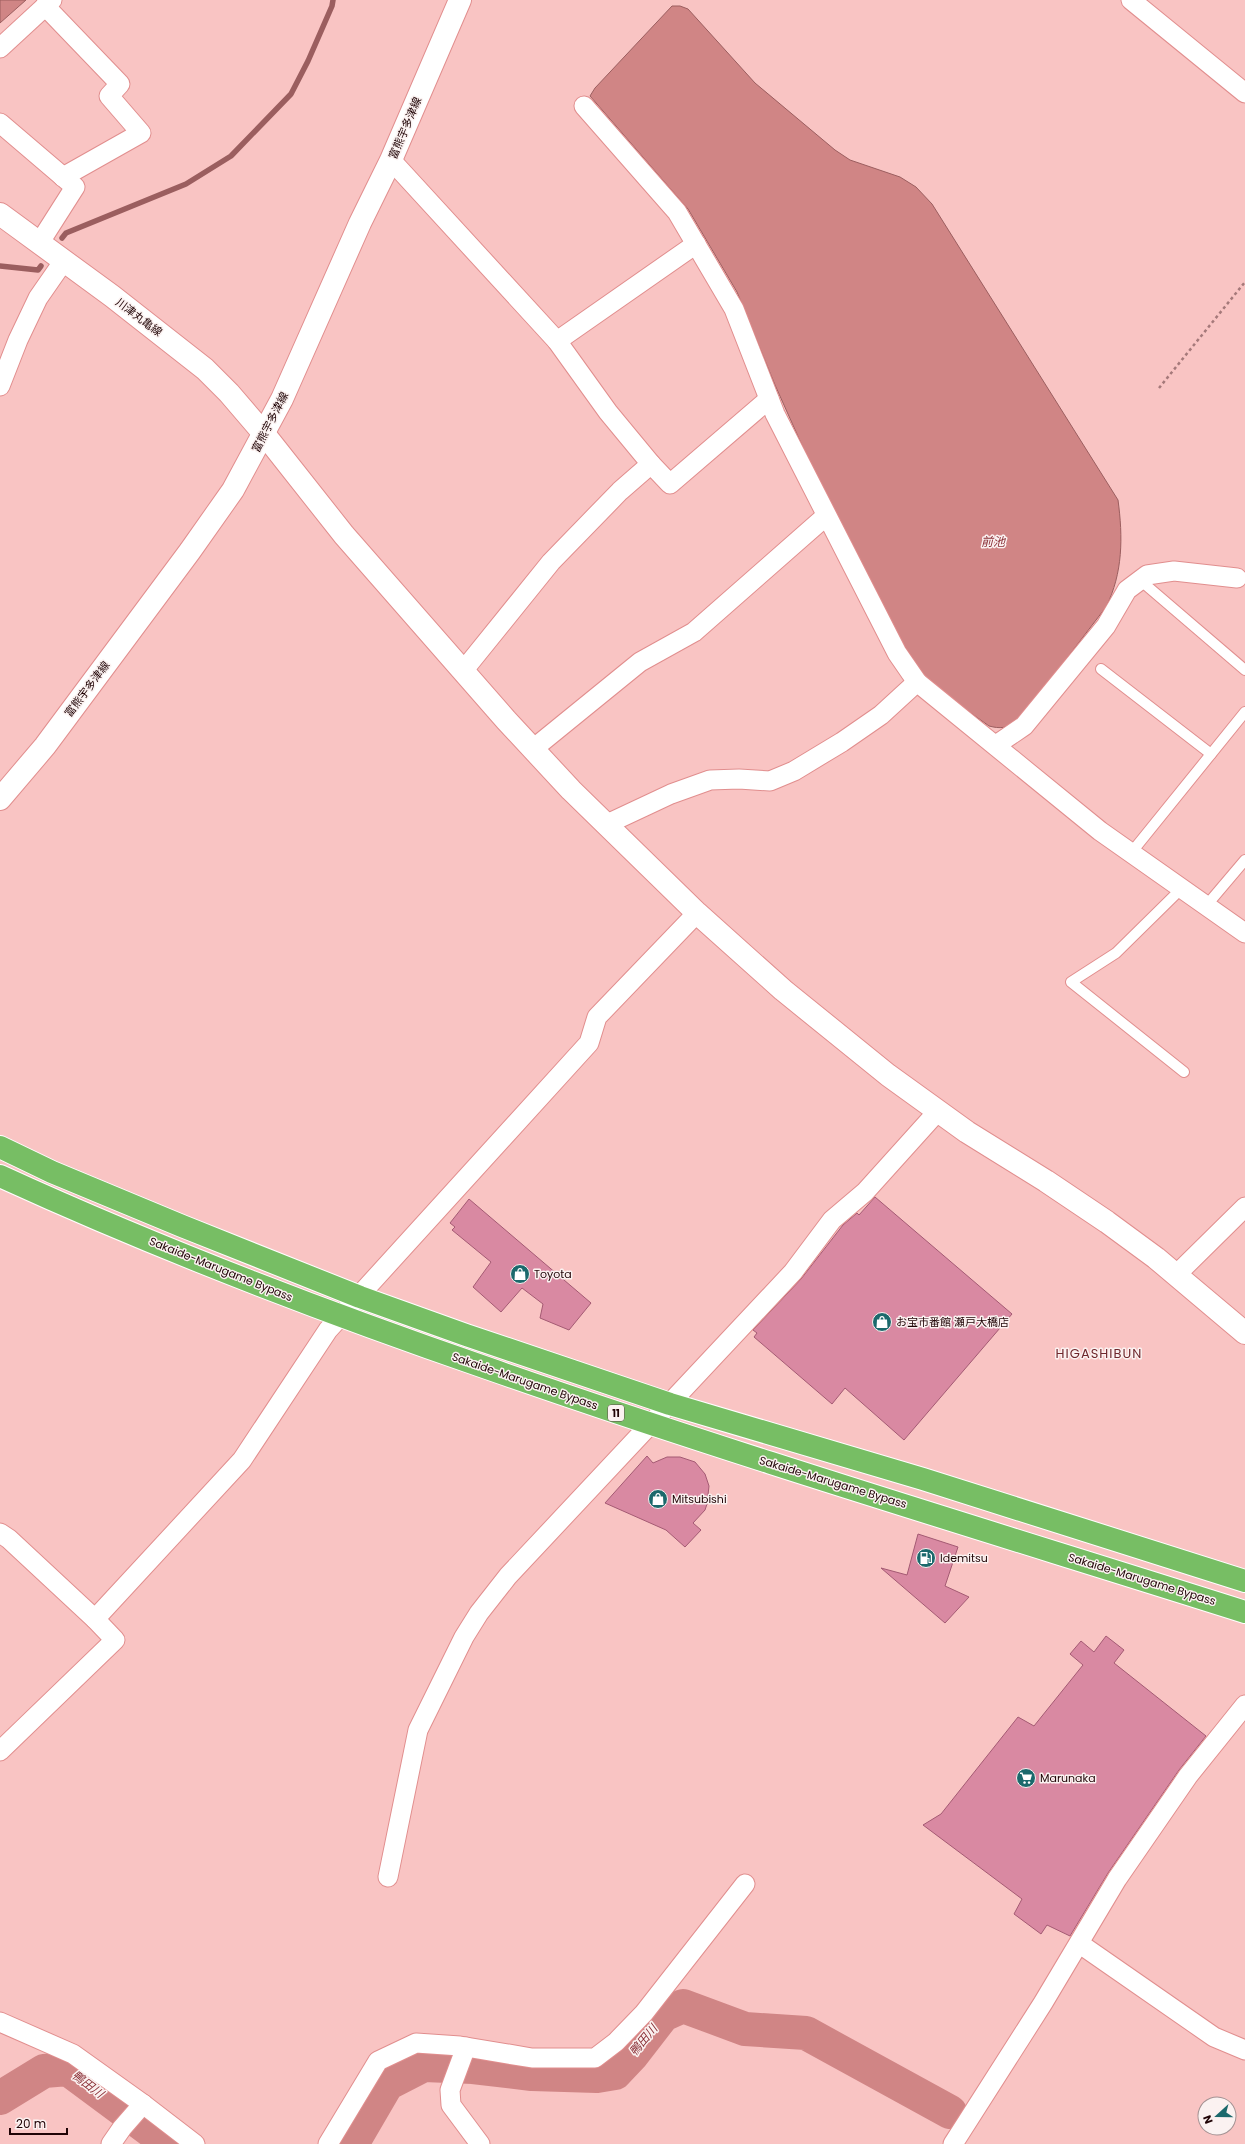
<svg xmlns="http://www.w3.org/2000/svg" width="1245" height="2144" font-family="Poppins,'Noto Sans JP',sans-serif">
<rect width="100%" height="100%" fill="#f9c4c3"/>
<!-- water -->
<g fill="#d08585" stroke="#9b5e5f">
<path d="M0,0H26L0,23Z"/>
<path d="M672,6H680L688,9L755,83L835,150L850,160L900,177L916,187L932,204L1118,500C1123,537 1123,573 1106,607L1018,722C1007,728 1000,729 989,726L929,683L900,640L805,452L775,385L737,292L688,209L590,96L595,88Z"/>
</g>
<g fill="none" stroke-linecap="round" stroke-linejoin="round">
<!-- stream -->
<g stroke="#9b5e5f" stroke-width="5.5">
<path d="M62,238L66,233L186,184L231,156L291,94L308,61L332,6L333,0"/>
<path d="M0,266L38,270L41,266"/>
</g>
<!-- river -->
<g stroke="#d08585" stroke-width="34">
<path d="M0,2098L44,2071L68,2069L169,2144"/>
<path d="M352,2144L387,2084L424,2065L473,2067L532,2074L597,2076L615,2073L632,2055L663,2015L683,2006L745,2029L806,2033L950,2112"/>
</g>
</g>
<!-- building -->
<g fill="#d989a2" stroke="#a45a73">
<path d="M875,1197L1012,1314L904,1440L845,1388L832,1404L754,1337L757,1333L753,1330L801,1279L843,1225L857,1213L859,1215Z"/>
<path d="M469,1199L591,1303L569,1330L540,1318L543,1304L522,1288L501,1312L473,1287L491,1262L452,1230L455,1227L450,1223Z"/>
<path d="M647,1456L653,1463L667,1457H680L695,1462L705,1474L709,1486L707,1504L705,1510L693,1523L701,1530L685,1547L666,1530L605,1503Z"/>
<path d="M918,1534L958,1547L945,1586L969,1597L945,1623L881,1568L907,1575Z"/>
<path d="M1106,1636L1124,1650L1114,1663L1206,1736L1179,1770L1108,1873L1070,1936L1047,1925L1041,1934L1014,1914L1022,1899L923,1825L941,1814L1018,1717L1034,1726L1083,1665L1070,1654L1081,1641L1094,1652Z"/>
</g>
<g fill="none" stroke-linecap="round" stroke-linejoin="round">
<defs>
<g id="service">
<path d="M1140,580L1245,670"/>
<path d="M1101,669L1211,754"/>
<path d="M1131,853L1245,712"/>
<path d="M1181,889L1116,953L1071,982L1184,1072"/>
<path d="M1206,906L1245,860"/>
</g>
<g id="minor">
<path d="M1131,0L1245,93"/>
<path d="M45,6L120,84L109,96L141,133L63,177"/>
<path d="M0,48L52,0"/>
<path d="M584,106L677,212L734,309L775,414L897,653L917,682"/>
<path d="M0,123L75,187L40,242"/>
<path d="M391,160L557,341L608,412L651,464L620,491L551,562L463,671"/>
<path d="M557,341L696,244"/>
<path d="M0,386L18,340L38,298L63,262"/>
<path d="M651,464L670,484L769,399"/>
<path d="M996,745L1024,726L1106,626L1127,590L1147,575L1174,571L1237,578"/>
<path d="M533,749L640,662L694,632L826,516"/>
<path d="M607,824L671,794L710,780L739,779L770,781L794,771L842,742L881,715L917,682L1100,831L1245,933"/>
<path d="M1176,1275L1245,1207"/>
<path d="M0,1533L9,1539L95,1619L115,1640L0,1751"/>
<path d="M95,1619L242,1460L328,1330L589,1043L597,1017L697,913"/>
<path d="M388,1877L418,1730L464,1637L479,1613L508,1576L793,1272L832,1220L865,1192L938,1111"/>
<path d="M1080,1944L1214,2037L1245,2050"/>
<path d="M0,2022L73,2054L143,2104L195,2144"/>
<path d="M466,2047L450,2090L451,2105L480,2144"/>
<path d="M111,2144L122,2128L143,2104"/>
<path d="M328,2144L378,2061L416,2043L460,2046L532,2058H595L616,2042L644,2013L745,1884"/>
<path d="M953,2144L1043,2003L1117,1879L1188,1776L1245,1705"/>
</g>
<path id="tertiary" d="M265,435L344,535L506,720L571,790L697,913L783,990L888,1075L967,1132L1046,1181L1107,1222L1156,1258L1245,1333"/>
<g id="secondary">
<path d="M0,214L112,296L205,369L229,393L265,435"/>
<path d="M0,799L45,746L190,551L233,490L282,399L360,223L391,160L460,0"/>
</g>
<g id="trunk">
<path d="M0,1147L52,1172L182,1226L360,1297L466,1335L670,1404L923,1479L1245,1581"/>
<path d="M0,1176C159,1249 322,1311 487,1368C738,1456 992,1532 1245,1612"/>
</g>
</defs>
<!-- service casing -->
<use href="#service" stroke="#e18e8e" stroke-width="12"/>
<!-- minor casing -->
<use href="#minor" stroke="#e18e8e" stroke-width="21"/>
<!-- tertiary casing -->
<use href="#tertiary" stroke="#e18e8e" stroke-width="24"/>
<!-- secondary casing -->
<use href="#secondary" stroke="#e18e8e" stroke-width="24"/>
<!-- trunk casing -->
<use href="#trunk" stroke="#fff" stroke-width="24"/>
<!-- path -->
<path stroke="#a5797a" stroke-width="2.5" stroke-dasharray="3 3" stroke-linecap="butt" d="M1159,388L1245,282"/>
<!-- service -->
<use href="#service" stroke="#fff" stroke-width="10"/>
<!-- minor -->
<use href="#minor" stroke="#fff" stroke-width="19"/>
<!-- tertiary -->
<use href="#tertiary" stroke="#fff" stroke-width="22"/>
<!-- secondary -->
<use href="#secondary" stroke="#fff" stroke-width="22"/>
<!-- trunk -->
<use href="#trunk" stroke="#77be64" stroke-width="22"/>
</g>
<!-- icons -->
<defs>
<symbol id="shop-disc" viewBox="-11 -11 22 22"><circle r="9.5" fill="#1b696c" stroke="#fbf2f1"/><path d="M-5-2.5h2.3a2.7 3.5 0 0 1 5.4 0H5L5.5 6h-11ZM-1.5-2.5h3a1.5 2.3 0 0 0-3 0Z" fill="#fff"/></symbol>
<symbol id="fuel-disc" viewBox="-11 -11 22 22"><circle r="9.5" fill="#1b696c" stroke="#fbf2f1"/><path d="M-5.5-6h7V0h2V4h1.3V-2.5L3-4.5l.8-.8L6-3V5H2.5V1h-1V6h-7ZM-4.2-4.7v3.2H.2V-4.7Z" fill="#fff"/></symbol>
<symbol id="supermarket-disc" viewBox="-11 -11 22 22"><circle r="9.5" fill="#1b696c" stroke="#fbf2f1"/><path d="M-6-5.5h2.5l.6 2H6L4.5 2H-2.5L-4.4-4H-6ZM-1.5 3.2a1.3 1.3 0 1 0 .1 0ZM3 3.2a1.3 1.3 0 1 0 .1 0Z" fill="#fff"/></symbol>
</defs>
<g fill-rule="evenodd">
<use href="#shop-disc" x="509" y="1263" width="22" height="22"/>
<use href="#shop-disc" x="871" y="1311" width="22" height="22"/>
<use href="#shop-disc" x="647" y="1488" width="22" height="22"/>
<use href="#fuel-disc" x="915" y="1547" width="22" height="22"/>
<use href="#supermarket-disc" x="1015" y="1767" width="22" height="22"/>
</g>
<g text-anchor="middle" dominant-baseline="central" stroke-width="3" stroke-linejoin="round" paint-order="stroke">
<!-- shield labels -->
<rect fill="#fbf2f1" stroke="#614b4c" stroke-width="1" x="608" y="1405" width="16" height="16" rx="3"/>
<g font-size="10" font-weight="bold" fill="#1f0305">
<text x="616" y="1413">11</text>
</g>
<!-- street labels -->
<g font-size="11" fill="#1f0305" stroke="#fbf2f1">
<text transform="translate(405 128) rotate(-67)">富熊宇多津線</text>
<text transform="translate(139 317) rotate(37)">川津丸亀線</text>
<text transform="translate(270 422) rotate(-63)">富熊宇多津線</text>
<text transform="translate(87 689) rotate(-53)">富熊宇多津線</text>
<text transform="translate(221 1269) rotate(22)">Sakaide-Marugame Bypass</text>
<text transform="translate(525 1381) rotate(19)">Sakaide-Marugame Bypass</text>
<text transform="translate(833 1482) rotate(17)">Sakaide-Marugame Bypass</text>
<text transform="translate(1142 1579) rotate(17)">Sakaide-Marugame Bypass</text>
</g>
<!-- poi labels -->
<g font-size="11" fill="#1f0305" stroke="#fbf2f1" text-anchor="start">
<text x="534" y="1274">Toyota</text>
<text x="896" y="1322">お宝市番館 瀬戸大橋店</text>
<text x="672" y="1499">Mitsubishi</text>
<text x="940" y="1558">Idemitsu</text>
<text x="1040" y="1778">Marunaka</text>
</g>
<!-- water labels -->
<g font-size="12" font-style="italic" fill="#8a2f36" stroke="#fbf2f1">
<text x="993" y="541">前池</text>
<text transform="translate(643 2040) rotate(-50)">鴨田川</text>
<text transform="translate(88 2084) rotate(37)">鴨田川</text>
</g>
<!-- quarter labels -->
<g font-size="13" letter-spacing="1" fill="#6f272c" stroke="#fbf2f1">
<text x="1099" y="1353">HIGASHIBUN</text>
</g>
</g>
<!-- north arrow -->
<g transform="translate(1217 2116) rotate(249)"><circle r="19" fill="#fbf2f1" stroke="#a39293"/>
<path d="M0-3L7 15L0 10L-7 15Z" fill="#1b696c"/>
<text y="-6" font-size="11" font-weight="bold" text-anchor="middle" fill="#1f0305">N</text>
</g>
<!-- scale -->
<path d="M10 2128v6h57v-6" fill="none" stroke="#1f0305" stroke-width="2"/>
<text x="16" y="2128" font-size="12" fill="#1f0305" stroke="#fbf2f1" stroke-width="3" paint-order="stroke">20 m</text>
</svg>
